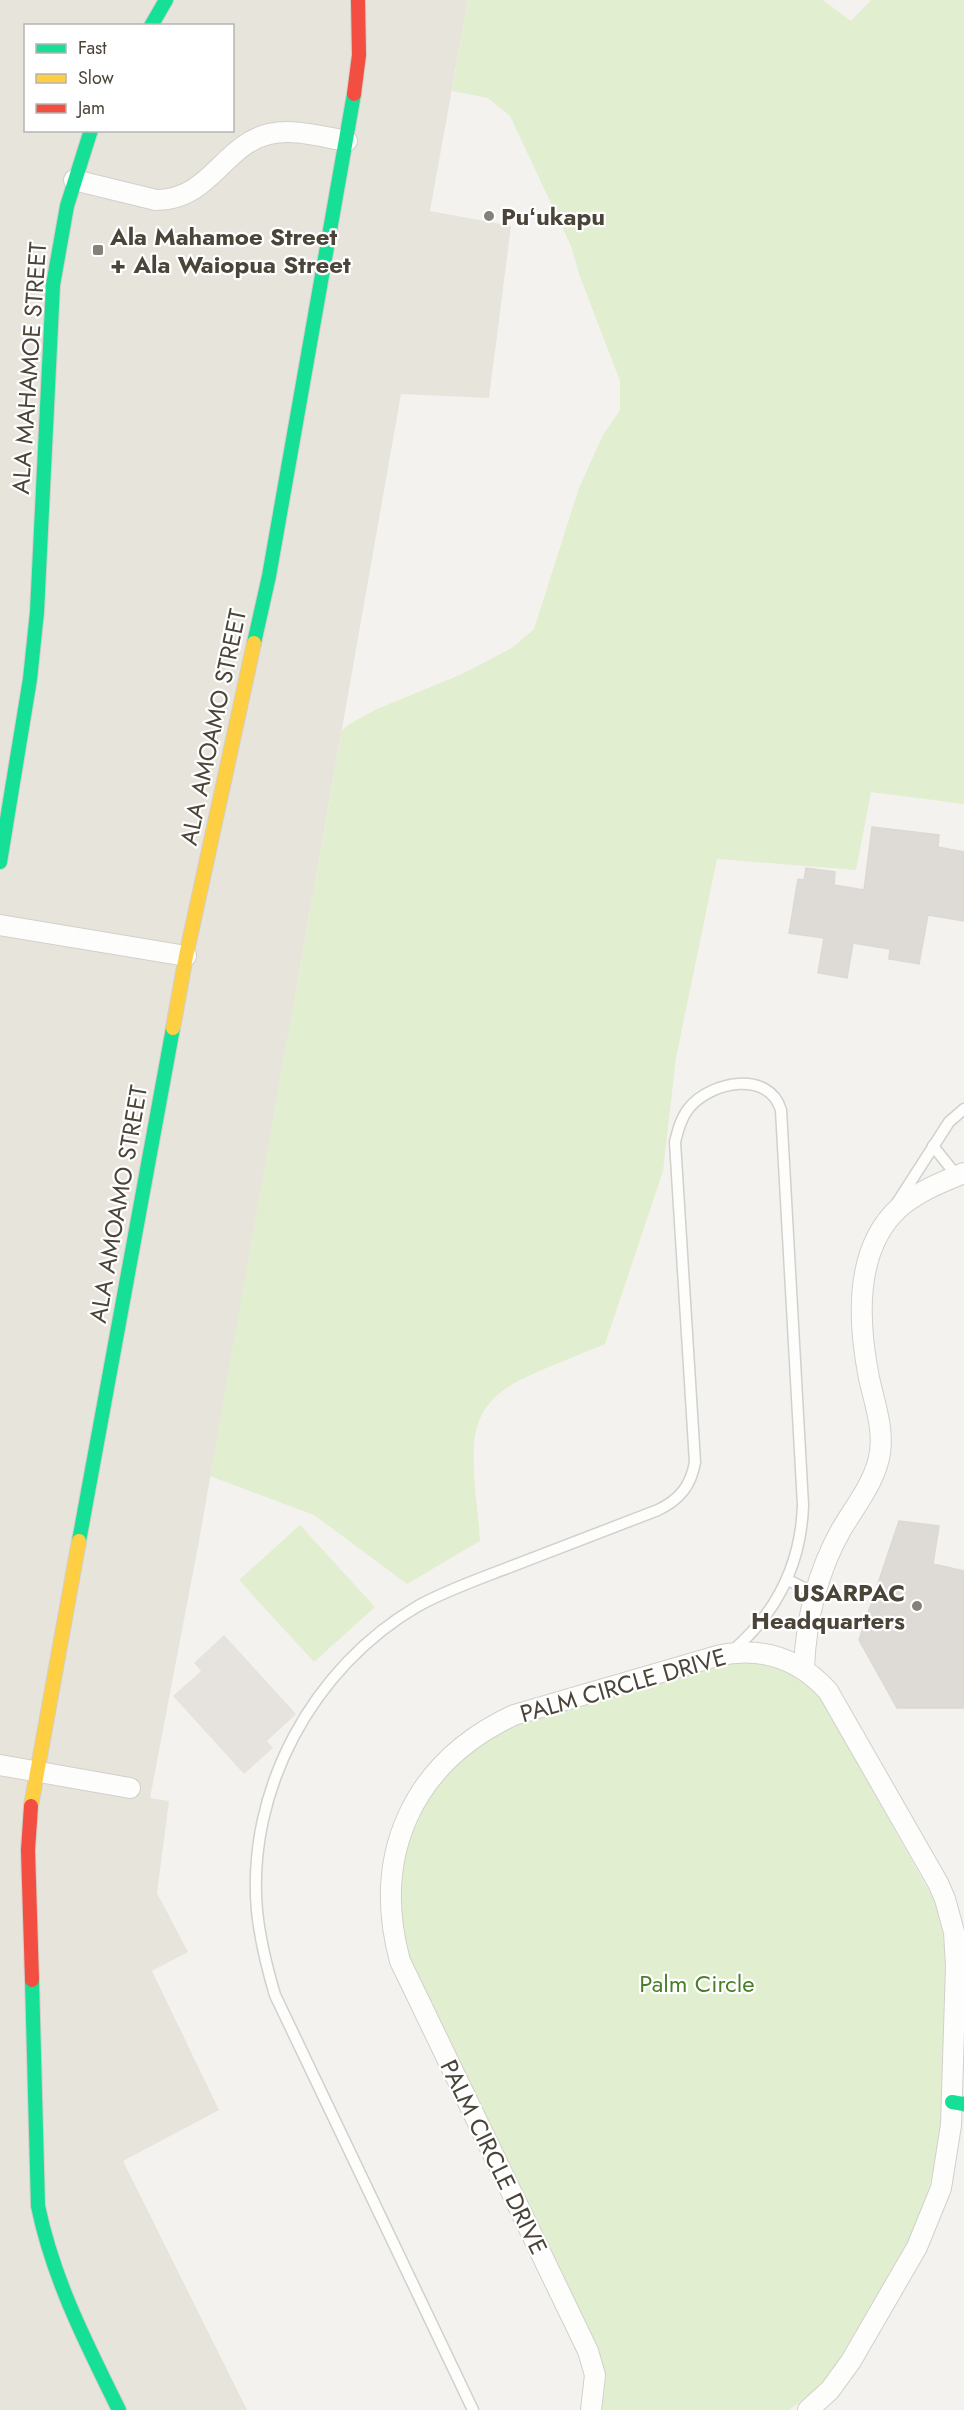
<svg xmlns="http://www.w3.org/2000/svg" width="964" height="2410" font-family="Jost,sans-serif">
<rect width="100%" height="100%" fill="#f4f2ee"/>
<!-- residential -->
<path fill="#e7e4dc" fill-rule="evenodd" d="M0,0H468L430,211L511,226L489,398L401,394L199,1541L150,1798L169,1801L157,1893L188,1952L152,1971L219,2110L123,2161L247,2410H0ZM26,26H232V130H26Z"/>
<!-- green -->
<g fill="#e1eecf">
<path d="M468,0H823L851,21L871,0H964V804L871,792L856,870L717,859L676,1058L663,1171L605,1344C586,1352 568,1359 549,1367C511,1383 478,1397 474,1444C472,1476 478,1509 480,1541L407,1584L314,1515L210,1476L342,730L351,723L377,709L460,675L512,648L534,629L579,488L603,435L620,410V381L579,274L571,246L510,116L488,98L452,91Z"/>
<path d="M300,1525L375,1607L314,1662L239,1580Z"/>
<path d="M745,1662C776,1664 799,1675 820,1697L935,1902L943,1934L946,1966L940,2125L935,2166L924,2205L908,2241L833,2370C820,2386 806,2398 789,2410H602L605,2374L598,2347L410,1958C381,1857 424,1768 518,1725L720,1666Z"/>
</g>
<!-- parking -->
<path fill="#e6e3df" d="M224,1635L296,1714L267,1741L273,1748L244,1774L173,1696L201,1671L194,1663Z"/>
<!-- building -->
<g fill="#dedbd6" stroke="#dcd9d4" stroke-width="1.5">
<path d="M872,827L939,835L938,847L964,852V921L928,915L919,964L889,959L890,949L853,943L847,978L818,973L824,938L789,933L798,879L804,880L806,868L835,872L834,885L864,890Z"/>
<path d="M899,1521L939,1526L933,1564L964,1571V1708H897L859,1640Z"/>
</g>
<g fill="none" stroke-linecap="round" stroke-linejoin="round">
<defs>
<g id="lane">
<path d="M933,1146L957,1176"/>
<path d="M897,1203L949,1122L964,1109"/>
<path d="M788,1580L814,1593"/>
<path d="M473,2410L275,1995C267,1968 260,1940 257,1911C246,1790 313,1667 418,1606C447,1590 479,1579 510,1567C559,1548 608,1529 658,1510C679,1500 691,1486 695,1462L675,1142C678,1130 681,1118 689,1108C711,1081 769,1070 781,1110L803,1505C801,1565 777,1613 731,1652"/>
</g>
<g id="street">
<path d="M74,180L156,200C210,200 223,145 269,134C294,128 322,137 347,141"/>
<path d="M0,925L186,956"/>
<path d="M804,1668C806,1619 817,1573 841,1530C854,1508 871,1487 878,1462C886,1434 875,1405 869,1378C858,1322 854,1248 900,1207C919,1191 942,1182 964,1173"/>
<path d="M0,1765L130,1788"/>
<path d="M591,2410L595,2375L588,2351L400,1961C371,1854 413,1762 514,1715L717,1656C761,1646 798,1658 828,1691L938,1883L945,1899L954,1932L956,1966L951,2125L941,2188L917,2247L851,2361L830,2390L808,2410"/>
</g>
<g id="fast">
<path d="M151,26L166,0"/>
<path d="M254,643L269,576L354,94"/>
<path d="M0,862L30,679L37,612L53,285L67,206L91,130"/>
<path d="M79,1541L173,1028"/>
<path d="M32,1980L38,2206C53,2279 86,2343 119,2410"/>
<path d="M952,2102L964,2104"/>
</g>
<g id="slow">
<path d="M173,1028L186,956L254,643"/>
<path d="M31,1806L79,1541"/>
</g>
<g id="jam">
<path d="M354,94L359,55L358,0"/>
<path d="M31,1806L28,1850L32,1980"/>
</g>
</defs>
<!-- lane casing -->
<use href="#lane" stroke="#d2d0cb" stroke-width="13"/>
<!-- street casing -->
<use href="#street" stroke="#d2d0cb" stroke-width="22"/>
<!-- fast casing -->
<use href="#fast" stroke="#d3cfc5" stroke-width="16"/>
<!-- slow casing -->
<use href="#slow" stroke="#d3cfc5" stroke-width="16"/>
<!-- jam casing -->
<use href="#jam" stroke="#d3cfc5" stroke-width="16"/>
<!-- lane -->
<use href="#lane" stroke="#fdfdfc" stroke-width="10"/>
<!-- street -->
<use href="#street" stroke="#fdfdfc" stroke-width="20"/>
<!-- fast -->
<use href="#fast" stroke="#16e098" stroke-width="14"/>
<!-- slow -->
<use href="#slow" stroke="#ffcf43" stroke-width="14"/>
<!-- jam -->
<use href="#jam" stroke="#f24e42" stroke-width="14"/>
</g>
<!-- markers -->
<g fill="#868178" stroke="#fff" stroke-width="2">
<circle cx="489" cy="216" r="6"/>
<rect x="92" y="244" width="12" height="12" rx="3"/>
<circle cx="917" cy="1606" r="6"/>
</g>
<g text-anchor="middle" dominant-baseline="central" stroke-width="4.5" stroke-linejoin="round" paint-order="stroke">
<!-- poi labels -->
<g font-size="24" font-weight="bold" fill="#4b4439" stroke="#fff" text-anchor="start">
<text x="501" y="216">Puʻukapu</text>
<text x="110" y="236">Ala Mahamoe Street<tspan x="110" dy="28">+ Ala Waiopua Street</tspan></text>
<text x="905" y="1592" text-anchor="end">USARPAC<tspan x="905" dy="28">Headquarters</tspan></text>
</g>
<!-- street labels -->
<g font-size="24" fill="#4b4439" stroke="#fff">
<text transform="translate(29 368) rotate(-86)">ALA MAHAMOE STREET</text>
<text transform="translate(213 727) rotate(-78)">ALA AMOAMO STREET</text>
<text transform="translate(118 1204) rotate(-80)">ALA AMOAMO STREET</text>
<text transform="translate(623 1685) rotate(-16)">PALM CIRCLE DRIVE</text>
<text transform="translate(494 2157) rotate(64)">PALM CIRCLE DRIVE</text>
</g>
<!-- park labels -->
<g font-size="24" fill="#4a7f2a" stroke="#fff">
<text x="697" y="1983">Palm Circle</text>
</g>
</g>
<!-- legend -->
<rect x="24" y="24" width="210" height="108" fill="#ffffff" stroke="#b7b4b0" stroke-width="1.5"/>
<rect x="36" y="44" width="30" height="9" fill="#16e098" stroke="#b7b4b0" stroke-width="1.5"/>
<text x="78" y="54" font-size="18" fill="#4b4439">Fast</text>
<rect x="36" y="74" width="30" height="9" fill="#ffcf43" stroke="#b7b4b0" stroke-width="1.5"/>
<text x="78" y="84" font-size="18" fill="#4b4439">Slow</text>
<rect x="36" y="104" width="30" height="9" fill="#f24e42" stroke="#b7b4b0" stroke-width="1.5"/>
<text x="78" y="114" font-size="18" fill="#4b4439">Jam</text>
</svg>
